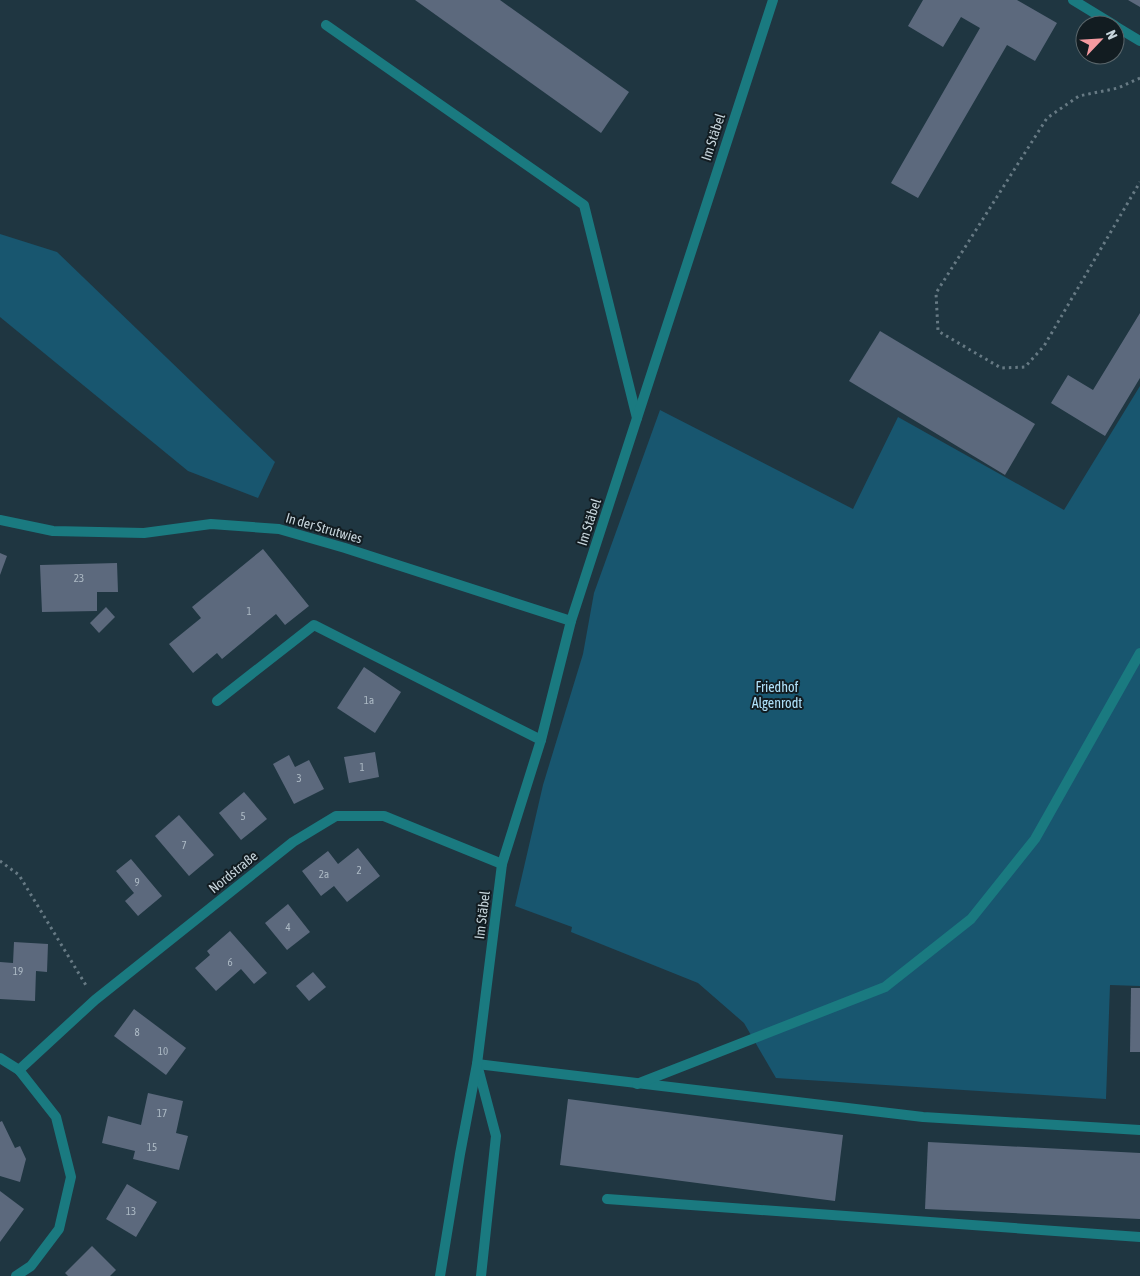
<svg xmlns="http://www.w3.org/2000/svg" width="1140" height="1276" font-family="'Asap Condensed',sans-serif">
<rect width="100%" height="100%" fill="#1f3641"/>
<!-- green -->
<g fill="#18566f">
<path d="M0,234L57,252L275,462L258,498L188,471L0,317Z"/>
<path d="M1140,386V986L1110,985L1106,1099L776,1078L744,1023L698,983L571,932L572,927L515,906L543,785L583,654L594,593L660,410L853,509L898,417L1064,510Z"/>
</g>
<!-- building -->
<g fill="#5c697d">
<path d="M415,0H500L629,92L601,133Z"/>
<path d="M923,0H1017L1057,23L1035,61L1007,45L918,198L891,183L980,28L961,17L943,47L908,26Z"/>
<path d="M1128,0H1140V7Z"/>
<path d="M1140,313V378L1105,436L1051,403L1068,375L1093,390Z"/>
<path d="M880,331L1035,424L1005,475L849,381Z"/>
<path d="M263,549L309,606L285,625L276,614L222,659L217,653L193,673L169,644L201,618L192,607Z"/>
<path d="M0,553L7,556L0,575Z"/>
<path d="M117,563L118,592H97V611L42,612L40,565Z"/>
<path d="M106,607L115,617L99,633L90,623Z"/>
<path d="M364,667L401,692L375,733L337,708Z"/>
<path d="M375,752L379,777L349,783L344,757Z"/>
<path d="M289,755L295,767L309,760L324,789L294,804L273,764Z"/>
<path d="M244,792L267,819L241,840L219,813Z"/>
<path d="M179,815L214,855L189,876L155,836Z"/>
<path d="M358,848L380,876L347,902L334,886L321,896L302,871L328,851L338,864Z"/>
<path d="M131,859L162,896L138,916L125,901L134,893L116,871Z"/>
<path d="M288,904L310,932L287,950L265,923Z"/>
<path d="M230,931L267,973L254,984L241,969L216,991L195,968L210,955L207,951Z"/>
<path d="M14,942L48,944L47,972L36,971L35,1001L0,999V962L13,963Z"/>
<path d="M313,972L326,987L309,1001L296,986Z"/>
<path d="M1131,988H1140V1052H1130Z"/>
<path d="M134,1009L186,1048L166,1075L114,1036Z"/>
<path d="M148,1093L183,1101L176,1133L188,1136L179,1170L133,1159L135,1151L102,1143L108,1116L141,1125Z"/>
<path d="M568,1099L843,1135L835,1201L560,1165Z"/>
<path d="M2,1121L15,1148L20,1146L26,1159L20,1182L0,1176V1122Z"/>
<path d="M928,1142L1140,1153V1219L925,1209Z"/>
<path d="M127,1184L157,1202L136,1237L106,1219Z"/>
<path d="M0,1191L24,1209L0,1242Z"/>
<path d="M92,1246L116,1270L110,1276H68L65,1273Z"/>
</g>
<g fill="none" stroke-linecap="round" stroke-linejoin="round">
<!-- path -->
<g stroke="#677a84" stroke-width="3" stroke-dasharray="2.5 4" stroke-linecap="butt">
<path d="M1140,78L1118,88L1079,96L1047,118L936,293L938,331L1001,368L1025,367L1044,346L1140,182"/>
<path d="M0,861L19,875L87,987"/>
</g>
<!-- lane -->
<g stroke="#1a7a80" stroke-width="10">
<path d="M1073,0L1114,25"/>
<path d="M326,25L584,205L637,418"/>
<path d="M1115,26L1140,41"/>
<path d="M217,701L314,625L541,740"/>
<path d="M477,1064L923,1117L1140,1130"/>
<path d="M637,1084L885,987L971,919L1035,839L1140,653"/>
<path d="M607,1199L1140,1237"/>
</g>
<!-- street -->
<g stroke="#1a7a80" stroke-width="10">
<path d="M0,520L53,531L144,533L211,524L279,529L345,548L571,621"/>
<path d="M0,1058L19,1070L56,1117L71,1177L59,1229L31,1266L16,1276"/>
<path d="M478,1068L496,1136L481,1276"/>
<path d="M19,1070L95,1000L293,842L336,816H384L502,864"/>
<path d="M440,1276L460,1154L477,1064L502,864L541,740L571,621L773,0"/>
</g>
</g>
<g text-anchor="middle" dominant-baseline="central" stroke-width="4" stroke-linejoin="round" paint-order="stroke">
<!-- number labels -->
<g font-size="11" fill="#acb9c4">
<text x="79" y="578">23</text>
<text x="249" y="611">1</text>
<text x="369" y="700">1a</text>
<text x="362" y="767">1</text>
<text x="299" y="778">3</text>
<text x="243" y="816">5</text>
<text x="184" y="845">7</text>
<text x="359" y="870">2</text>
<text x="324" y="874">2a</text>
<text x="137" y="882">9</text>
<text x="288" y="927">4</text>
<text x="230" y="962">6</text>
<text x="18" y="971">19</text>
<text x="137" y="1032">8</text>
<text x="163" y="1051">10</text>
<text x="162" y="1113">17</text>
<text x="152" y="1147">15</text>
<text x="131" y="1211">13</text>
</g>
<!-- street labels -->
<g font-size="14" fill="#c6d4db" stroke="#121c21">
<text transform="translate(713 137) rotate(-72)">Im Stäbel</text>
<text transform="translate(589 522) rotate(-72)">Im Stäbel</text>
<text transform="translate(324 528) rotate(16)">In der Strutwies</text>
<text transform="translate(233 872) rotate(-39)">Nordstraße</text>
<text transform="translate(482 915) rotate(-83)">Im Stäbel</text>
</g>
<!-- park labels -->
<g font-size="14" fill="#afe1fa" stroke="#121c21">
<text x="777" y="687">Friedhof<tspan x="777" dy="16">Algenrodt</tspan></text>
</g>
</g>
<!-- north arrow -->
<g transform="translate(1100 40) rotate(65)"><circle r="24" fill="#121c21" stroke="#5a666b"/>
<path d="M0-4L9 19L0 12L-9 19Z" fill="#f49aa0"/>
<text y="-8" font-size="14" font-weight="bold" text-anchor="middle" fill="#c6d4db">N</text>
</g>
</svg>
